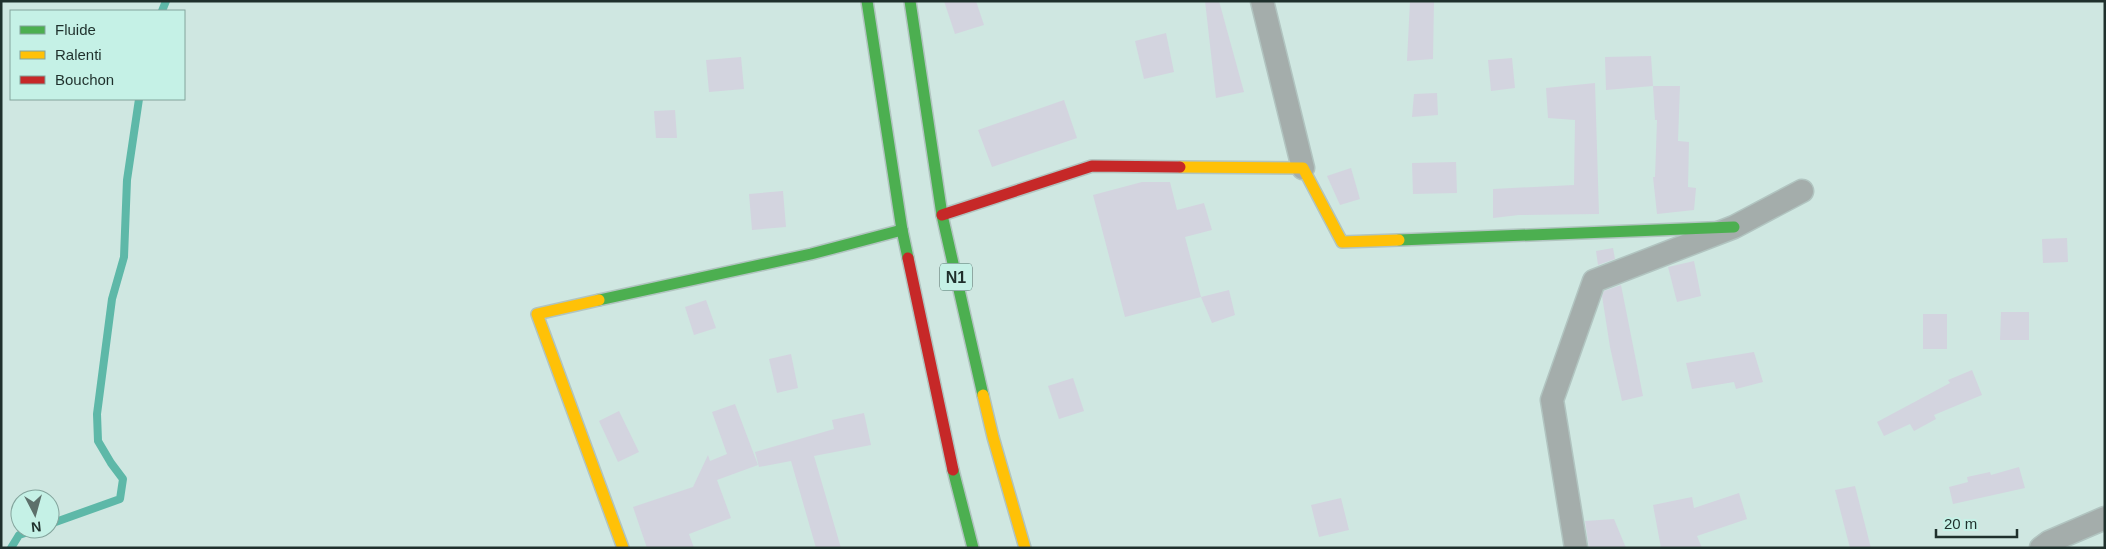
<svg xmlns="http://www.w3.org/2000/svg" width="2106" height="549" font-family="Helvetica,sans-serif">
<rect width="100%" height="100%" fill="#cfe7e1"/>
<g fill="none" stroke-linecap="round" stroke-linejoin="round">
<!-- stream -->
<g stroke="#5eb8a8" stroke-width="8">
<path d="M162,11L166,1"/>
<path d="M50,524L120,499L123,479L111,463L98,441L97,414L112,299L124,257L127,180L139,99"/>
<path d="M11,548L19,535L37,529"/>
</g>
</g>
<!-- building -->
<g fill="#d3d4df">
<path d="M944,1H976L984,25L955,34Z"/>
<path d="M1205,1H1219L1244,92L1216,98Z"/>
<path d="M1410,1H1434L1433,59L1407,61Z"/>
<path d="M1166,33L1174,72L1144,79L1135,41Z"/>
<path d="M1651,56L1653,86L1606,90L1605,57Z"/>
<path d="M741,57L744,89L709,92L706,60Z"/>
<path d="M1512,58L1515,88L1491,91L1488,60Z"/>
<path d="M1595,83L1599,214L1519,215L1493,218V189L1574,185L1575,120L1548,118L1546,88Z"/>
<path d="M1653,86H1680L1678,141L1689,142L1688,187L1696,188L1694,210L1657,214L1653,177H1655L1657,120H1655Z"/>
<path d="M1437,93L1438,115L1412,117L1414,94Z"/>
<path d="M1064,100L1077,138L992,167L978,130Z"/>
<path d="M675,110L677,138H656L654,111Z"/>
<path d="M1456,162L1457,193L1413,194L1412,163Z"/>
<path d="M1351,168L1360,199L1340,205L1327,176Z"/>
<path d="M1142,182H1170L1177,210L1204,203L1212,230L1185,237L1201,297L1125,317L1093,195Z"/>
<path d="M783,191L786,227L752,230L749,194Z"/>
<path d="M2067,238L2068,262L2043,263L2042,239Z"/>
<path d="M1613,248L1615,259L1598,265L1596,251Z"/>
<path d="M1694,261L1701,296L1677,302L1668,267Z"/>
<path d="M1621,285L1643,396L1622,401L1610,347L1602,296L1604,291Z"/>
<path d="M1229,290L1235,315L1212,323L1201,297Z"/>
<path d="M706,300L716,328L694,335L685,307Z"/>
<path d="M2001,312H2029V340H2000Z"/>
<rect x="1923" y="314" width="24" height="35"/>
<path d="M1754,352L1763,382L1736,389L1734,382L1692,389L1686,363Z"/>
<path d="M791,354L798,388L777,393L769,359Z"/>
<path d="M1972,370L1982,395L1934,415L1936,419L1914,431L1910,424L1884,436L1877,422L1950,383L1948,380Z"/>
<path d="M1073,378L1084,411L1059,419L1048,386Z"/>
<path d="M735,404L758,465L717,480L731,518L689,534L694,548H647L633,507L693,487L708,455L710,461L727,454L712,412Z"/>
<path d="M619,411L639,452L618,462L599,421Z"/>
<path d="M864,413L871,445L814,456L841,548H816L791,461L759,467L755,452L834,429L832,420Z"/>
<path d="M2019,467L2025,488L1953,504L1949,487L1968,482L1967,477L1990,472L1991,475Z"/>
<path d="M1855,486L1871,548H1850L1835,490Z"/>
<path d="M1739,493L1747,519L1697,536L1702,548H1661L1653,505L1692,497L1694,508Z"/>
<path d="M1341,498L1349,530L1319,537L1311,505Z"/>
<path d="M1614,519L1626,548H1589L1585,521Z"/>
</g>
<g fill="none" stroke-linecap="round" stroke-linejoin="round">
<defs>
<g id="street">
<path d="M1262,1L1303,168"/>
<path d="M1576,548L1552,400L1594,281L1734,227L1802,191"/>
<path d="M2041,548L2049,542L2105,518"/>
</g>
<g id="fast">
<path d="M867,1L902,230L908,258"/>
<path d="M910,1L942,215L983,395"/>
<path d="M1399,240L1734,227"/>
<path d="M599,300L811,254L902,230"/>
<path d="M953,470L973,548"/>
</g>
<g id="slow">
<path d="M1180,167L1303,168L1342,242L1399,240"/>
<path d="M599,300L537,314L623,548"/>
<path d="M983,395L993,437L1025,548"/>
</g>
<g id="jam">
<path d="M942,215L1092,166L1180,167"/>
<path d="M908,258L953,470"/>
</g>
</defs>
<!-- street casing -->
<use href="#street" stroke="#b1c4c0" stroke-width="25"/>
<!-- fast casing -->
<use href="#fast" stroke="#b1c4c0" stroke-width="14"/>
<!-- slow casing -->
<use href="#slow" stroke="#b1c4c0" stroke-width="14"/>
<!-- jam casing -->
<use href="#jam" stroke="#b1c4c0" stroke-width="14"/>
<!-- street -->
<use href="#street" stroke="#a4adab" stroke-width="22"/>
<!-- fast -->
<use href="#fast" stroke="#4caf50" stroke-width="11"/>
<!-- slow -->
<use href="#slow" stroke="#ffc107" stroke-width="11"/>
<!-- jam -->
<use href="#jam" stroke="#c62828" stroke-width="11"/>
</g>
<g text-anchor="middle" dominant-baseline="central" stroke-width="4" stroke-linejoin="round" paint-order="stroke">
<!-- shield labels -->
<rect fill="#c5f1e6" stroke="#516a64" stroke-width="1" x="940" y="263.5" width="32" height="27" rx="4"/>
<g font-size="16" font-weight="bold" fill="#1f302c">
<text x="956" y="277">N1</text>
</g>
</g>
<!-- border -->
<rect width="2106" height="549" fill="none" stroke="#1f302c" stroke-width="5"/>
<!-- legend -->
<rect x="10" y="10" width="175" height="90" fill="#c5f1e6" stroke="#83a49c"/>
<rect x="20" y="26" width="25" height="8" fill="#4caf50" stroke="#83a49c"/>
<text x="55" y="35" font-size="15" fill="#1f302c">Fluide</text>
<rect x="20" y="51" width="25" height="8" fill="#ffc107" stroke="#83a49c"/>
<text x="55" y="60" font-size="15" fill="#1f302c">Ralenti</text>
<rect x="20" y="76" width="25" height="8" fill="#c62828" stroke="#83a49c"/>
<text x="55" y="85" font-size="15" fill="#1f302c">Bouchon</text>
<!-- north arrow -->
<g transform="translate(35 514) rotate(174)"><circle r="24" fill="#c5f1e6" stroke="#83a49c"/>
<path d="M0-4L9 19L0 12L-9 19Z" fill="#5d706b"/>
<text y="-8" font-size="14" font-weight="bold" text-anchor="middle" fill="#1f302c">N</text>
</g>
<!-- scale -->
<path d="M1936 529v8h81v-8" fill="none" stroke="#1f302c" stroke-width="2.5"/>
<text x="1944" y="529" font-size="15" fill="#1f302c" stroke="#c5f1e6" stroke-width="4" paint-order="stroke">20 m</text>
</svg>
